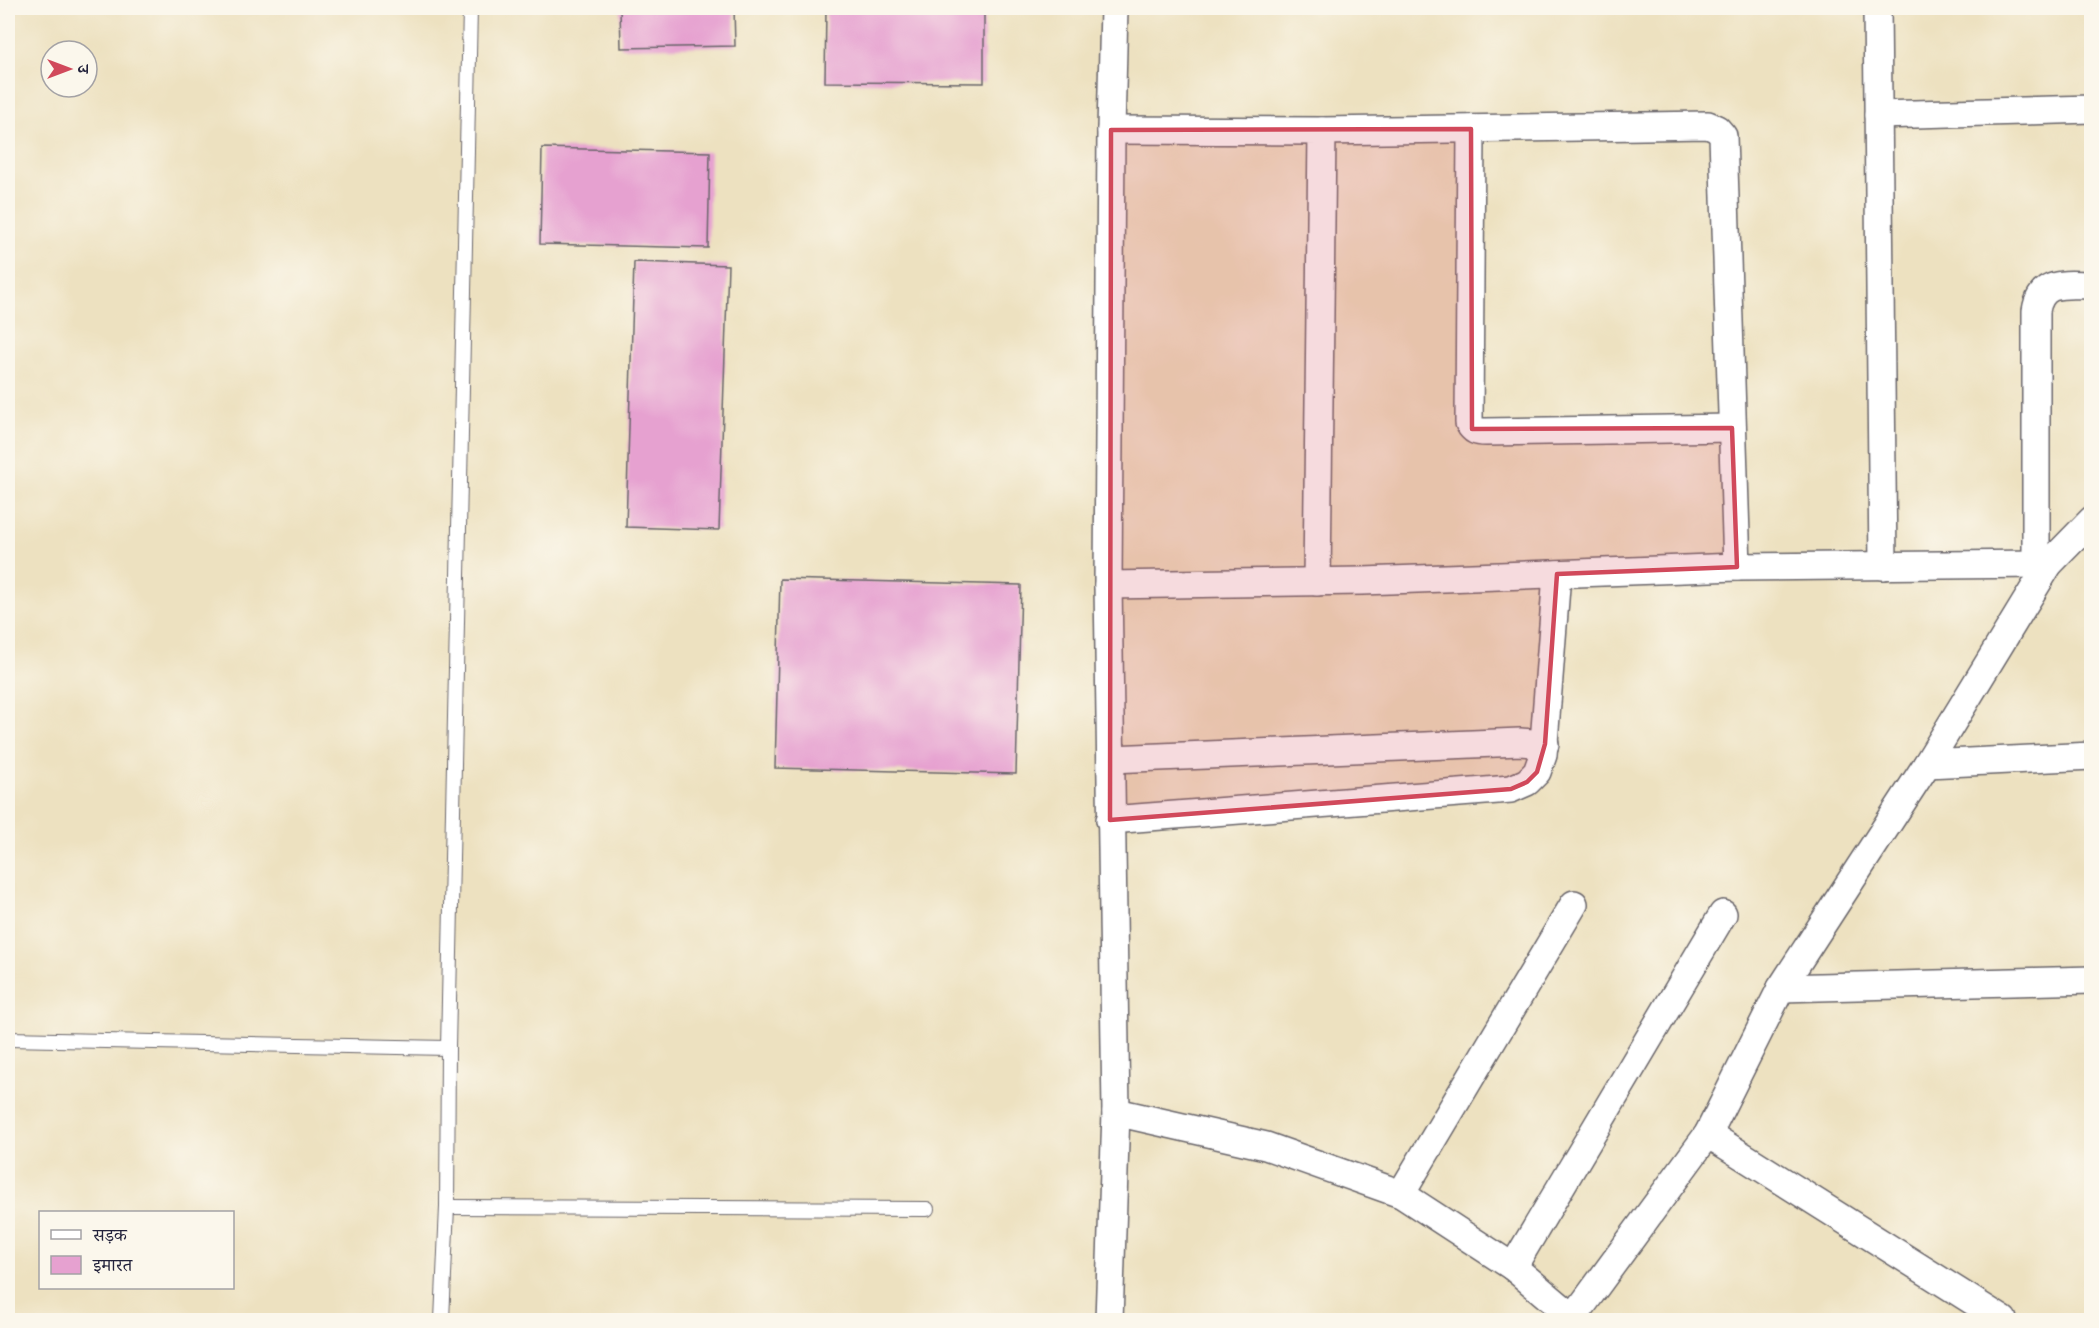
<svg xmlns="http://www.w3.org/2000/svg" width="2099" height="1328" font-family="'IM FELL Double Pica','Noto Serif Devanagari',serif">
<rect width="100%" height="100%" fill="#fbf7ec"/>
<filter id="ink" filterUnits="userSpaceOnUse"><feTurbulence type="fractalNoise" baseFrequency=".0167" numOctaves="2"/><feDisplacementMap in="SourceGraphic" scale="12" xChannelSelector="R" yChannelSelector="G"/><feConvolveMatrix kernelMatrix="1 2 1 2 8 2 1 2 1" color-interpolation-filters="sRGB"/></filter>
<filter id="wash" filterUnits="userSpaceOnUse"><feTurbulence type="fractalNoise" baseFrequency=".008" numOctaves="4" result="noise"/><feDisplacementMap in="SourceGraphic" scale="24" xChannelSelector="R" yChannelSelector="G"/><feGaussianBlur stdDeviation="1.35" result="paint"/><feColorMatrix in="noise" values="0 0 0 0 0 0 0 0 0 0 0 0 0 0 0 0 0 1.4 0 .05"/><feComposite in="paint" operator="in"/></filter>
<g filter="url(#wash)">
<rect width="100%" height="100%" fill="#ede1c0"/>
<g id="blocks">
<!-- building -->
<g fill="#e6a1d0">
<path d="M620,8H734L735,46L621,48Z"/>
<path d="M826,8H984V83L825,82Z"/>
<path d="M542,148L710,152L708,248L540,244Z"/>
<path d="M634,262L728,265L719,530L626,527Z"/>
<path d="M780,579L1021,585L1016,774L775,768Z"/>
</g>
</g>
</g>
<g filter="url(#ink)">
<use href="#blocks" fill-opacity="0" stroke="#69656a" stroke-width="1.5"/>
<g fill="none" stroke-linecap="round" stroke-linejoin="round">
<defs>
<g id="lane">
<path d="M8,1039L448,1048"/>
<path d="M447,1207L927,1209"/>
<path d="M442,1320L447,1207L448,1048L470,8"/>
</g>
<g id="street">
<path d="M1877,8L1883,566"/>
<path d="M1878,115L2092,109"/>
<path d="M1471,129L1469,423C1473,431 1477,432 1486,432L1732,428"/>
<path d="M1111,130L1322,131L1317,582"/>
<path d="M1322,131L1708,125L1717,129L1723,136L1737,567"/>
<path d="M2036,565V311C2041,279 2066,285 2092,285"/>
<path d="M1108,585L1363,581L1737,567L2049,564"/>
<path d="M1111,759L1520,742L1545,744"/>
<path d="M1927,764L2092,756"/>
<path d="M1110,820L1511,789L1527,782L1537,772L1543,755L1557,574"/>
<path d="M1781,988L2092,980"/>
<path d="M1116,1112L1266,1146L1401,1194L1513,1267L1576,1320"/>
<path d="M1708,1134L2003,1320"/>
<path d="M1401,1194L1574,904"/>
<path d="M1513,1267L1723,914"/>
<path d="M1573,1318L1708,1134L1781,988L1927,764L2049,564L2092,520"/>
<path d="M1109,1320L1116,1112L1108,585L1111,130L1114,8"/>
</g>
</defs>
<!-- lane casing -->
<use href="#lane" stroke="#69656a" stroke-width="16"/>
<!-- street casing -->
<use href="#street" stroke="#69656a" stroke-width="30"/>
<!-- lane -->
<use href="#lane" stroke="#fff" stroke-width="14"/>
<!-- street -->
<use href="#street" stroke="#fff" stroke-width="27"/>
</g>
</g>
<!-- marked area -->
<path fill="#d1495b" fill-opacity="0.2" stroke="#d1495b" stroke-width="4.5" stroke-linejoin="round" d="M1471,129L1472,429L1732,428L1737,567L1557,574L1545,744L1537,772L1527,782L1511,789L1110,820L1111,130Z"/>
<!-- margin -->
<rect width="2099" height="1328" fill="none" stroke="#fbf7ec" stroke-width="30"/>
<!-- legend -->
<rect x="39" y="1211" width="195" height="78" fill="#fbf7ec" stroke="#a4a2a5" stroke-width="1.5"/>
<rect x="51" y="1230" width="30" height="9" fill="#ffffff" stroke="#a4a2a5" stroke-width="1.5"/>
<text x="93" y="1241" font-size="18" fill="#22223b">सड़क</text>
<rect x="51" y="1256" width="30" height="18" fill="#e6a1d0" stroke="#a4a2a5" stroke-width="1.5"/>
<text x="93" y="1271" font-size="18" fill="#22223b">इमारत</text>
<!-- north arrow -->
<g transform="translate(69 69) rotate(90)"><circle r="28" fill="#fbf7ec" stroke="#a4a2a5" stroke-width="1.5"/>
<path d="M0-4.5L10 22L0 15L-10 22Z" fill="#d1495b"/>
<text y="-9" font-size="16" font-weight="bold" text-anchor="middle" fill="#22223b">उ</text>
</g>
</svg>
